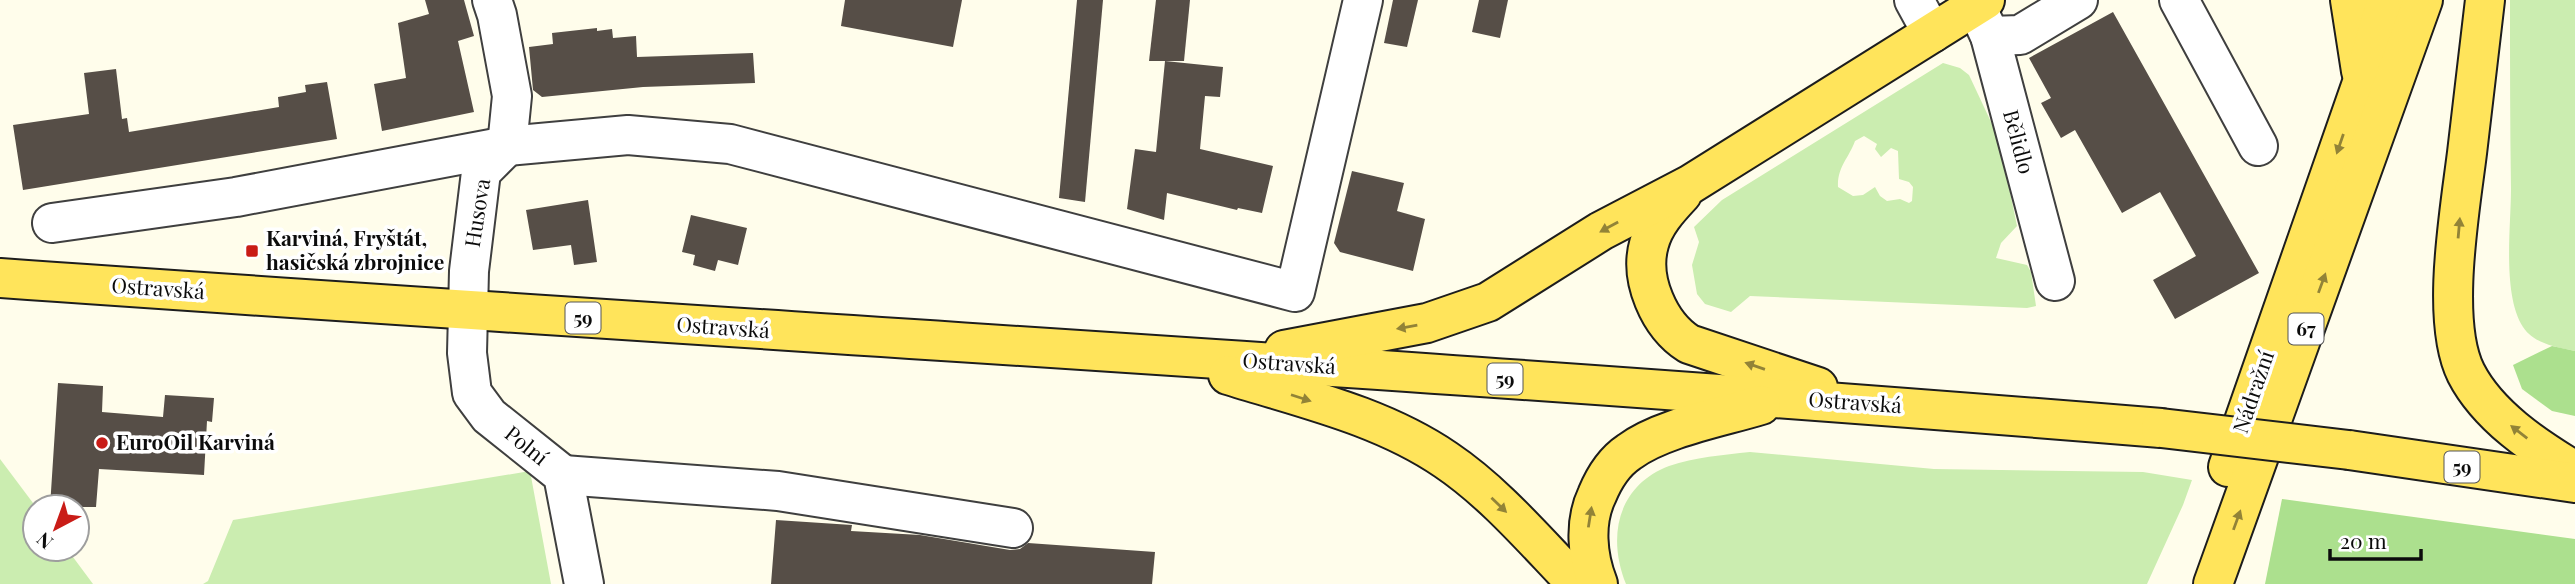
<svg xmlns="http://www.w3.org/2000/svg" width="2575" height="584" viewBox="0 0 2575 584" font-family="'Playfair Display',serif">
<rect width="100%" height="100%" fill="#fffdeb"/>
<g fill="#cbedb0" fill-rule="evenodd">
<path d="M2510 0H2575V351C2557 347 2534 344 2523 327 2502 294 2511 227 2511 189 2510 126 2510 63 2510 0Z"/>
<path d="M1943 63 1960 68 1969 75 1999 139 2017 226 2001 243 1996 258 2027 265 2031 272 2036 306 2027 308 1750 296 1731 312 1705 304 1697 294 1692 265 1699 242 1694 227 1722 200ZM1864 136 1877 144 1875 149 1881 157 1891 148 1898 151 1899 179 1909 182 1913 187 1912 201 1909 203 1900 199 1887 201 1880 196 1875 187 1863 195 1853 196 1838 187C1837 167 1849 158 1855 141Z"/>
<path d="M1750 452 1934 469 2143 472 2192 480 2183 505 2147 584H1626C1607 537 1617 486 1669 466 1695 457 1723 455 1750 452Z"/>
<path d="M0 459 36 507 35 549H67L93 584H0Z"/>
<path d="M530 471 551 584H203L208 581 233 520Z"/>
</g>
<g fill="#ace08e">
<path d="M2552 346 2575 351V416L2552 411 2522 389 2513 365Z"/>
<path d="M2282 499 2575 539V584H2265Z"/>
</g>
<g fill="#564e47">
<path d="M425 0H464L474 36 458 41 474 112 382 131 374 84 406 78 398 23 429 14Z"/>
<path d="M845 0H962L953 47 841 26Z"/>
<path d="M1077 0H1103L1085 202 1059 198Z"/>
<path d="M1156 0H1190L1184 61H1149Z"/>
<path d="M1393 0H1418L1407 47 1384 43Z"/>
<path d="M1479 0H1508L1500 38 1472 32Z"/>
<path d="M2113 12 2259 273 2175 319 2153 280 2196 256 2160 192 2122 213 2075 130 2061 138 2041 103 2051 98 2029 58Z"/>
<path d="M597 28V31L612 29 613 38 636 36 637 57 753 53 755 83 643 87 542 97 533 90 529 47 553 44 552 33Z"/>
<path d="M1165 61 1223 67 1220 97 1205 96 1200 149 1273 166 1262 213 1238 208 1237 210 1167 193 1164 220 1127 209 1135 149 1156 152Z"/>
<path d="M116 69 122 119 127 118 129 132 279 107 278 97 306 92 305 85 327 82 337 139 23 190 13 125 89 114 84 73Z"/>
<path d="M1352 171 1404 183 1397 211 1425 219 1413 271 1340 252 1334 243Z"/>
<path d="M588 200 597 262 574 265 571 245 533 250 526 210Z"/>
<path d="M691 215 747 228 738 265 718 260 715 271 693 265 695 255 682 252Z"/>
<path d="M58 383 103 386 102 412 163 417 165 395 214 398 212 422 207 421 204 475 99 469 96 507H50Z"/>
<path d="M776 520 852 525 851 531 920 535 1010 550 1020 549 1028 543 1155 552 1152 584H771Z"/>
</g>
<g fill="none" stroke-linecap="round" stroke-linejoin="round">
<defs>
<g id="minor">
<path d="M492 0 497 15 512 96 507 146 481 172 469 271 467 353 472 393 489 416 563 475 584 584"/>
<path d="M1914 0 1932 33"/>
<path d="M2179 0 2258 146"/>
<path d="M1976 6 1990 36 2055 281"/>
<path d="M1990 36 2020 35 2078 0"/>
<path d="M52 223 236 197 507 146 628 135 730 144 1295 292 1363 0"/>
<path d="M563 475 778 491 1013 528"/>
</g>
<g id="major">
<path d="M2350 0 2361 71"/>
<path d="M2485 0C2479 51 2473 102 2467 153 2460 210 2440 321 2466 373 2488 416 2535 447 2575 471"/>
<path d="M1682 194C1668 209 1654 224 1649 244 1639 279 1659 325 1689 344L1818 387"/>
<path d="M0 278C720 329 1441 369 2161 428"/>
<path d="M1284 350 1427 323 1488 302 1601 231 1691 184 1985 0"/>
<path d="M1228 375C1302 398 1382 416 1446 460 1495 493 1536 542 1577 584"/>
<path d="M2349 450 2575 483"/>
<path d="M2228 467 2363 80 2387 0"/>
<path d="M1598 584C1587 556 1584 522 1597 495 1604 478 1614 462 1629 452 1661 428 1722 417 1761 405"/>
<path d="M2213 584 2423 0"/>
</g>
</defs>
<use href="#minor" stroke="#3f3f3f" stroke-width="42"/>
<use href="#major" stroke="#1d1d1d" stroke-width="42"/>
<use href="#minor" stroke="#fff" stroke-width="38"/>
<use href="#major" stroke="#ffe45b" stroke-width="38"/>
<defs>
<path id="major-bridge" d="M2161 428 2349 450"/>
</defs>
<use href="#major-bridge" stroke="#1d1d1d" stroke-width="42" stroke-linecap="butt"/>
<use href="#major-bridge" stroke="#ffe45b" stroke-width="38"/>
</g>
<defs><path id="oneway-solid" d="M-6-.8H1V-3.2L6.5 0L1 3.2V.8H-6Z" transform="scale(1.75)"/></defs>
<g fill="#928337">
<use href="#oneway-solid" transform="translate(2340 144) rotate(109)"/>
<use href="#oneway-solid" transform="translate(1609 227) rotate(151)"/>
<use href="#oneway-solid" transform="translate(2459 228) rotate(-85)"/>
<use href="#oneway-solid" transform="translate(2322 283) rotate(-70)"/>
<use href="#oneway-solid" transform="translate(1407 327) rotate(170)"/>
<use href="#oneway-solid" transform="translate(1755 366) rotate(-161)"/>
<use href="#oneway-solid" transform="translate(1301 398) rotate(18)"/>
<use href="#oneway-solid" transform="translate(2519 432) rotate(-142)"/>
<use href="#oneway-solid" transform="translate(1499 505) rotate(44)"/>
<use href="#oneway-solid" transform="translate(1590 517) rotate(-81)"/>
<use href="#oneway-solid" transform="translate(2237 520) rotate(-70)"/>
</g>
<g fill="#c91c17" stroke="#fff" stroke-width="2.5">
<rect x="245" y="244" width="14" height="14" rx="3.5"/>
<circle cx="102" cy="443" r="7"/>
</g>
<g text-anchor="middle" stroke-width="7" stroke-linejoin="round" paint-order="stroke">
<g fill="#fff" stroke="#555" stroke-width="2">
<rect x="565.5" y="302.5" width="35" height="31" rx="5"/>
<rect x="2288.5" y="313.5" width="35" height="31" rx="5"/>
<rect x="1487.5" y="363.5" width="35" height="31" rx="5"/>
<rect x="2444.5" y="451.5" width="35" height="31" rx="5"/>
</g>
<g font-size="19" font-weight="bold" fill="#0c0c0c">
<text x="583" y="325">59</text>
<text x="2306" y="336">67</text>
<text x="1505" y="386">59</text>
<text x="2462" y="474">59</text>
</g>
<g font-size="21" fill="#0c0c0c" stroke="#fff">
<text transform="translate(2018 142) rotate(75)" y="7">Bělidlo</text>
<text transform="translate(478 213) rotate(-81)" y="7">Husova</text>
<text transform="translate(158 289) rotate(4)" y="7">Ostravská</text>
<text transform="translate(723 328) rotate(4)" y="7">Ostravská</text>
<text transform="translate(1289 364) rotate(4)" y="7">Ostravská</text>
<text transform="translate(2254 392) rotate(-71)" y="7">Nádražní</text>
<text transform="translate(1855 403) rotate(4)" y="7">Ostravská</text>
<text transform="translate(526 446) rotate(39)" y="7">Polní</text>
</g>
<g font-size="21" font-weight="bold" fill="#0c0c0c" stroke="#fff" text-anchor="start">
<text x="266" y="246">Karviná, Fryštát,<tspan x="266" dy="24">hasičská zbrojnice</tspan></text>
<text x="116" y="450">EuroOil Karviná</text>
</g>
</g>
<g transform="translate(56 528) rotate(221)"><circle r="33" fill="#ffffff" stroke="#9e9e9e" stroke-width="2"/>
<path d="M0-5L12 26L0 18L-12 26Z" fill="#c91c17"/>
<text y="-10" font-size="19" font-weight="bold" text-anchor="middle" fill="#0c0c0c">N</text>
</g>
<path d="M2330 549v10h91v-10" fill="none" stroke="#0c0c0c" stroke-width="3.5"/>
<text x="2340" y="549" font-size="21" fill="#0c0c0c" stroke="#ffffff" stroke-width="5" paint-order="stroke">20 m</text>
</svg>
